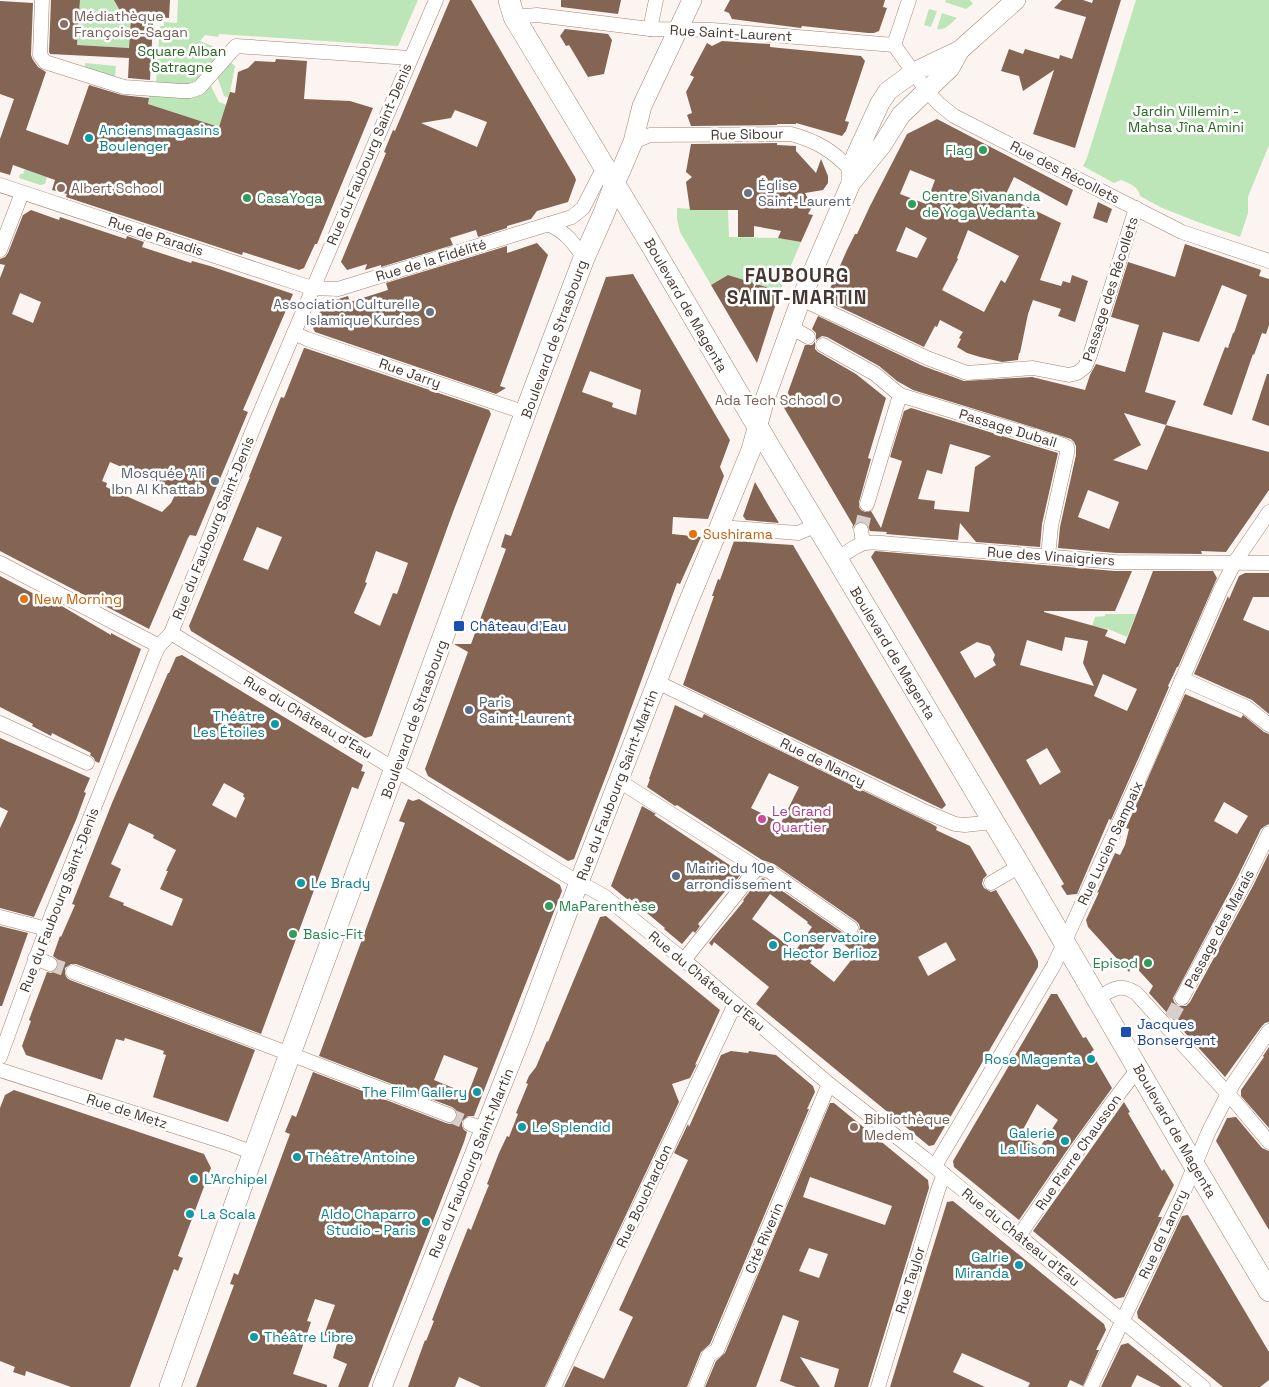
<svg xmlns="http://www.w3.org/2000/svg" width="1269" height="1387" viewBox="0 0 1269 1387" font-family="'Space Grotesk',sans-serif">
<rect width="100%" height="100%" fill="#fcf4f0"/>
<g fill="#bde6b8">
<path d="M80 0H117C116 9 121 13 129 16V20H133L129 48 77 45Z"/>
<path d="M178 0H418L398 46 219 34 218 37 205 35 200 41 215 47 222 53C215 61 203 79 193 82 183 87 167 83 156 83L160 26H164V22L177 23Z"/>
<path d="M946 0H970L973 4 966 9 945 2Z"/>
<path d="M1136 0H1269V145L1248 197V213L1240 237 1195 221 1160 207 1140 196C1139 187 1129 183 1121 180L1114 183 1083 166 1087 158Z"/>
<path d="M929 9 937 11 931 27 924 25Z"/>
<path d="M942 13 957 18C951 23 945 31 937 29Z"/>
<path d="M230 62 235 66 229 98 224 96 217 76Z"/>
<path d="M85 63 116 66 115 77 85 68Z"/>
<path d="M210 84 219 102 227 105 219 127 148 104 149 94C161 95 188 101 198 96 203 93 207 89 210 84Z"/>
<path d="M25 169 47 177 45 184 40 185 19 178 20 174H23Z"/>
<path d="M677 208 705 210H728L729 237 779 238 801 242 780 291 728 275 711 285 680 232 677 219Z"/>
<path d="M1105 614H1136L1127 637 1108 629 1092 626 1095 617 1105 616Z"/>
</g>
<g fill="#846554" fill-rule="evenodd">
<path d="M51 0H80L77 45 129 48 131 20H129V16L119 9 114 0H170L169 18 156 17V21H153L150 80 128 78 129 58 50 54 49 52Z"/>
<path d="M450 0H471L575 177 576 180 568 202 537 211 531 219 507 226V228L478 237 476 230 450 238 453 245 381 267V265L365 270 367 264 347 270 341 262 386 153 384 152 393 130 395 131ZM455 110 487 122 477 147 421 123 451 118Z"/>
<path d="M561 0H621L618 14 561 7Z"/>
<path d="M730 0H885L883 7 887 8 879 31 874 33H868L802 26 801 28 732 19 729 13 724 11Z"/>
<path d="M1062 0H1083L1092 3 1093 0H1121L1075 148 1033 134 1054 70 1023 91 1019 76 1001 71 1009 49 1023 54 1025 49 1059 59 1060 55 1072 59 1086 17 1054 8Z"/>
<path d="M0 1 33 3 31 55 33 60 38 67 46 72 26 130 68 145 89 85 122 95 149 98 148 104 219 127 230 92 235 93 238 72 248 68 255 61 275 62 276 59 307 61 304 99 350 101 373 108 317 244H315L304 268 299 270 243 252 242 255 66 197 67 194 52 190 55 180 13 165 10 175 0 172V139L14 99 0 94Z"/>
<path d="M565 29 608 34 612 40 604 74 588 77 569 45 566 46 560 36Z"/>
<path d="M722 41 770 44V47L861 56 865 61 845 121 849 122 846 131 842 136 796 123V124H777V125L691 126 687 115 692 113 686 92 694 77 690 75 707 43 712 46Z"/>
<path d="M937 119 1073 190 1067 206 1014 177 1005 196 1061 223 1040 280 1061 286 1063 281 1070 283 1072 275 1088 281 1075 322 1058 316 1061 309 1033 300 1028 314 1020 353H1019L1018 360 1002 362 980 357 967 353 957 347 961 339 959 338 963 332 940 320 937 327 935 326 924 347 825 300 847 250 855 234H857L870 206 907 134ZM910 170 935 180 926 204 900 194ZM906 227 927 238 917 258 896 251ZM968 230 1019 256 1005 283 1001 280 984 312 942 290 958 259 957 258Z"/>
<path d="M777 143V145L796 146V151L816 173 821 159 828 176V183L823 190 805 193 812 207 808 214 813 215 801 242 778 238 781 231 754 226V237H738V210H690L686 182 692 177 686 172 691 144Z"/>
<path d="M1098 202 1112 209 1107 223 1093 218Z"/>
<path d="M31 210 59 220 60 217 126 239 127 236 144 242 142 247 191 263 192 261 210 266 293 294 243 410 248 412 196 536 190 535 188 538 149 629 0 551V278L5 265 0 264V259L5 257 8 253 23 215ZM20 293 41 302 33 323 12 314ZM110 462 177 491 171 503 162 512 106 487 107 483 102 481Z"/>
<path d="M537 243 548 255 500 386 506 388 496 394 315 332 313 328 323 304 348 296 350 302 388 290 386 283 507 246V253Z"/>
<path d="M1185 244 1261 270 1259 276 1269 279V325L1266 334 1262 333 1254 355 1253 354 1232 415 1203 405 1225 347 1228 348 1233 333H1234L1247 295 1222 285 1199 342 1163 332 1145 392 1176 401 1166 425 1269 452V490L1226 552 1201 551 1202 554 1116 553 1058 548 1060 527 1076 455V446L1074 442 1071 439 913 390 897 381 879 366 827 337 822 336 816 340V333L812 329 818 316 923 366 964 381 1032 377 1085 390 1090 375 1096 364 1125 372 1139 325 1111 317 1128 262 1175 277ZM1124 413 1166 425 1147 470 1113 460 1141 445ZM1088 490 1119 502 1109 529 1078 517Z"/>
<path d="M633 274 730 440 720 467 724 476 708 519 673 517 672 534 701 537 680 584 677 583 614 755 574 859 568 861 428 776 425 769 468 652 454 644H471L506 549 501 547 505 534 511 536 606 277ZM590 371 641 390 636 415 612 407 613 403 582 392Z"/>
<path d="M728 275 754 283 753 291 756 284 780 291 757 363 711 285Z"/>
<path d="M815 342V349L818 352 856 374 886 398 868 458 871 459 859 502V506L861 510 865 512 871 511 881 528 902 461 890 457 904 411 911 408 1058 453 1042 524 1040 547 976 542 960 523 958 540 886 534 887 532 870 531 867 524 860 521 855 524 852 529 853 525 783 406 805 345H812ZM950 444 991 456 975 467 969 512 934 509 935 501 918 499 927 470 942 474Z"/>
<path d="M304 348H305L489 410 491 414 453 512 372 736 365 738 191 631 189 626 250 477H249L281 397 284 398ZM257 527 282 537 268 570 243 560ZM376 551 408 563 397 594 393 593 380 626 354 613 367 583 365 582Z"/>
<path d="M1267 374H1269V426L1252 420Z"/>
<path d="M755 482 770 508 779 523 746 520 743 516Z"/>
<path d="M734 541 793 545 946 805 942 809 683 685 714 596H712L718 579 720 580Z"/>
<path d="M875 551 1115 571H1132L1115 611H1044V612L1108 630 1105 636 1125 644 1153 571H1213L1217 578 1178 667H1177L1168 686 1169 687 1139 757 1111 820 1109 819 1077 894 1067 895 1061 886 1064 884 871 557ZM1065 637 1088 641 1083 663 1094 686 1020 665 1027 640 1062 651ZM977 642 990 646 995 655 993 660 996 665 975 678 960 652ZM1103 674 1137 689 1127 711 1094 696ZM1047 748 1061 772 1040 785 1026 760Z"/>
<path d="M1245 573H1269V597H1253L1243 620 1269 631V714L1252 700 1194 674 1228 596 1229 599 1239 576Z"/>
<path d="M0 576 59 607 60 605 111 635V633L141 649 99 763 95 761 94 758 90 755 91 753 52 733 51 736 32 726 33 724 0 707Z"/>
<path d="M182 655 363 765 361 771 365 772 358 789 352 787 261 1034 76 964H71L65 968V974L67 978 70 980 255 1050 228 1122 153 1097 166 1055 163 1054 164 1051 125 1038 124 1041 116 1039 102 1080 26 1055 22 1046 31 1021 29 1020 47 972 51 973 55 971 58 967 57 959 53 956 60 936 61 937 75 905 72 904 112 803 168 673H169L176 657ZM224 783 244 794 243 796 245 798 236 818 212 805ZM129 823 154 835 153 838 176 850 166 871H168L160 889 183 899 172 926 123 905 124 903 109 897 121 869 111 864Z"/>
<path d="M1185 694 1241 718 1243 715 1264 732 1269 734V824L1265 826 1261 829 1237 878 1173 998 1174 1002 1178 1006H1186L1190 1002 1253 886 1269 853V1022L1265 1023 1262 1026 1225 1077 1149 993 1153 986 1133 964 1129 972 1088 927 1086 920 1099 892 1097 893 1115 853 1120 855 1125 845 1129 829 1126 828ZM1224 802 1248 816 1237 834 1214 821Z"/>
<path d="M675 705 702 718 704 714 930 823 937 827 936 830 970 846 987 875 983 879 982 884 984 888 991 892 996 890 1031 948 1038 961V967L934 1145 929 1146 756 1004 769 987 714 942 712 946 709 943 744 901 743 900 757 882 759 883 762 878 765 879 846 935 851 937 855 936 858 933 860 928 859 924 856 921 774 864 762 860 677 805 675 806 647 787 650 779H649ZM769 773 799 787 781 823 751 808ZM770 894 808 922 807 923 812 927 796 950 791 946 790 947 752 919ZM832 935 856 954 834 982 810 963ZM946 942 956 960 928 976 918 957Z"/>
<path d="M0 738 90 778 84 792 86 793 76 820 34 917 0 908V828L8 811 0 807Z"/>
<path d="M408 799 413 801 419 799 560 885 562 891 474 1116H468L462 1121V1126L464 1130 467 1132 464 1142 368 1387H338L347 1364 333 1358 338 1340 324 1335 335 1305 315 1299 307 1321 311 1322 293 1374 327 1385V1387H196L234 1285 230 1284 234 1273 238 1275 290 1134 285 1132 292 1115 296 1117 313 1072 446 1123 450 1124 454 1122 457 1118 456 1110 452 1107 319 1056 405 823 399 821ZM444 1055 478 1068 468 1094 434 1080Z"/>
<path d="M642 806 656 814 654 815 740 872 739 873 741 874 728 891 726 890 698 924 700 926 695 933 693 931 682 944 664 929 665 928 629 898 628 900 611 886Z"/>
<path d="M606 916 720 1010 695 1065 697 1064 690 1078 672 1084 679 1102 545 1387H481L459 1377 455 1387H408L425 1340 426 1341 434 1321 432 1320 449 1276 468 1228 471 1230 484 1197 489 1185 487 1184 499 1153 507 1136 509 1137 518 1114 516 1113 528 1084 526 1083 529 1076 536 1067 547 1041 548 1042 600 917Z"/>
<path d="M0 926 28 933 2 1006H0Z"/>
<path d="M1051 994H1057L1083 1038 1086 1037 1094 1050 1091 1052 1112 1088 1070 1146 1019 1220 954 1167 953 1161ZM1037 1104 1058 1120 1040 1147 1020 1135Z"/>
<path d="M1269 1047V1128L1241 1096V1090L1264 1057 1263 1056Z"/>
<path d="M731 1051 748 1053 749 1051 776 1055 813 1086 815 1092 807 1109H809L710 1344 701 1352 687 1387H564L574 1366 604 1379 633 1317 619 1310 688 1160 674 1153 688 1124 689 1127 721 1055Z"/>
<path d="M14 1090 204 1154 211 1168 178 1256 183 1258 178 1271 174 1269 130 1387H71L26 1371 25 1376 13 1372 15 1367 0 1361V1108L5 1095Z"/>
<path d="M1124 1102 1130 1112 1128 1113 1162 1171 1164 1169 1174 1185 1158 1217H1162L1124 1297 1115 1299 1033 1231Z"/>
<path d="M830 1103H834L928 1180 929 1188 868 1387H834L839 1369 800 1357 820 1387H796L780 1381 799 1321 783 1315 756 1387H705L716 1361 725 1353ZM810 1177 892 1206 885 1225 803 1197ZM809 1248 828 1254 819 1278 799 1271Z"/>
<path d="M1236 1117 1262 1148 1269 1151V1230L1216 1141 1227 1118Z"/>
<path d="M953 1201 1104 1324 1106 1330 1096 1350H1099L1083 1386 1070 1380 1067 1387H1028L1030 1383 962 1353 953 1372 985 1387H890L947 1202Z"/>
<path d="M1188 1215 1269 1352V1380L1260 1387H1223L1138 1318 1137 1312 1182 1216Z"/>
<path d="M1128 1343 1168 1375 1182 1387H1161L1137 1375 1131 1387H1101L1121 1345Z"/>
</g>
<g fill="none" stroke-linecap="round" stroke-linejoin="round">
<g stroke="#d8ceca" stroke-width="14" stroke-dasharray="14 7" stroke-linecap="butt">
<path d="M861 530 867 504"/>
<path d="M50 964 73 972"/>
<path d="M1171 1018 1182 998"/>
<path d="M449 1115 470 1124"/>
</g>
<defs>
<g id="street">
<path d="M42 0 40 55 45 62 124 87 181 91H190L199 88 236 46 410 58"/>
<path d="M514 17 537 15 650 29 712 30 894 45 926 90 939 104 954 116 1182 232 1269 261"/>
<path d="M650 29 656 0"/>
<path d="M894 45 909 0"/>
<path d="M633 142 650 135 791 134C817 141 833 151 851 170"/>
<path d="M0 185 312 288 338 289 572 217 583 208 605 165"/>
<path d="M548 224C567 233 572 241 584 258"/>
<path d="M0 250 22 193"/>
<path d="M801 299 927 358 967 373 1033 368 1069 375 1077 373 1085 367 1090 355 1136 208"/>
<path d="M791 327 808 337"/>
<path d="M294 333 307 339 526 413"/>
<path d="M823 345 875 374 900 395"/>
<path d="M867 504 900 395 1063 445 1067 447V453L1051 526 1048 556"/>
<path d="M720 527 798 533 817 525"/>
<path d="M861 530 863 543"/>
<path d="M837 559C862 542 862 540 893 544L1116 562 1269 563"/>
<path d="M0 563 159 646"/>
<path d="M171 633 414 781 564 874 604 896 684 960 829 1084 924 1158 1203 1387"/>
<path d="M1182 679 1246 707 1269 725"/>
<path d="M657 682 926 812 955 824 965 825 993 822"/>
<path d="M0 723 87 763"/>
<path d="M619 781 757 868 769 871 851 928"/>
<path d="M991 883 1020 866"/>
<path d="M0 917 47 929"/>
<path d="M35 958 50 964"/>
<path d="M684 960 757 868"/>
<path d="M73 972 290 1054 449 1115"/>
<path d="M1097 998C1113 990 1119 982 1136 993L1237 1104 1269 1142"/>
<path d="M1182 998 1245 882 1269 833"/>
<path d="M0 1057 52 914 155 654 159 646 171 633 256 422 436 0"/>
<path d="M0 1070 227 1143 254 1153"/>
<path d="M470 1124 484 1129"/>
<path d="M935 1166 1054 965 1147 761 1221 589 1235 562 1269 512"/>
<path d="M1019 1236C1058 1179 1096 1122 1138 1069"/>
<path d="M554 1387 735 1004"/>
<path d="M696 1387 709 1355 717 1350 829 1084"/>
<path d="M878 1387 938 1190 944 1174"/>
<path d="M1091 1387 1182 1196 1208 1133 1233 1084 1269 1031"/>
</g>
<g id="secondary">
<path d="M851 183V170L856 155 880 103 888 91 914 72 960 50 1016 0"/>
<path d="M615 184 633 142 642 106 692 0"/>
<path d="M382 1387 521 1037 579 882 685 610 751 450 765 399 801 299 851 183 882 145 901 115 950 68 960 50"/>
</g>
<g id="primary">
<path d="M509 0 514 17 646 236 772 451 837 559 1020 866 1181 1143 1269 1291"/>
<path d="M170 1387 243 1182 533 392 584 258 604 213 615 184"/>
</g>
</defs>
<use href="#street" stroke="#a38372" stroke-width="15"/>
<use href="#secondary" stroke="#a38372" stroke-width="20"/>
<use href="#primary" stroke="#a38372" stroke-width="22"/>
<use href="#street" stroke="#fff" stroke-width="14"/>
<use href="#secondary" stroke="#fff" stroke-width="19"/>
<use href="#primary" stroke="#fff" stroke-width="21"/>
</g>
<g fill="#8d6e63" stroke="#fff" stroke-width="2">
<circle cx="64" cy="24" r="5"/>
<circle cx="61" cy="188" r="5"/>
<circle cx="836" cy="400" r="5"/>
<circle cx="854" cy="1127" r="5"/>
</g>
<g fill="#0f9aa8" stroke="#fff" stroke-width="2">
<circle cx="89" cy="138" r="5"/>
<circle cx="275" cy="724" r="5"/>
<circle cx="301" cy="883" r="5"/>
<circle cx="773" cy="945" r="5"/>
<circle cx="1091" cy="1059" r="5"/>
<circle cx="477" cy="1092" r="5"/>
<circle cx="522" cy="1127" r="5"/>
<circle cx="1065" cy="1141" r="5"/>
<circle cx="297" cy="1157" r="5"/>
<circle cx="194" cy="1179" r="5"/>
<circle cx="190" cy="1214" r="5"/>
<circle cx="426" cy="1222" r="5"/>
<circle cx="1019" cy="1265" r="5"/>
<circle cx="254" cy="1337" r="5"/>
</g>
<g fill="#2e9e5b" stroke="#fff" stroke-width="2">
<circle cx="983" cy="150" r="5"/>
<circle cx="247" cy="198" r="5"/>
<circle cx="912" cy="204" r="5"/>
<circle cx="549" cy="906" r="5"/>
<circle cx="293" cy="934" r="5"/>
<circle cx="1148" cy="963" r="5"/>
</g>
<g fill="#6b7280" stroke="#fff" stroke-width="2">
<circle cx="748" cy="193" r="5"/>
<circle cx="430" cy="312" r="5"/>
<circle cx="215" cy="481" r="5"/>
</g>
<g fill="#e8710a" stroke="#fff" stroke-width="2">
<circle cx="693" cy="534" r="5"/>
<circle cx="24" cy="599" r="5"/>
</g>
<g fill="#1a4fb4" stroke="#fff" stroke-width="2">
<rect x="453" y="620" width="12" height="12" rx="2.5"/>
<rect x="1120" y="1026" width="12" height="12" rx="2.5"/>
</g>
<g fill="#5c6f8a" stroke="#fff" stroke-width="2">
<circle cx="469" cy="710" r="5"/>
<circle cx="676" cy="876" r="5"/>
</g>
<circle fill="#d1479c" stroke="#fff" stroke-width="2" cx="762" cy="819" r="5"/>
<g text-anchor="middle" stroke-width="5" stroke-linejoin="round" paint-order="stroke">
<g font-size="14" fill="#785e54" stroke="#fff" text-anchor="start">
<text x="74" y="21">Médiathèque<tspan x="74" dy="16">Françoise-Sagan</tspan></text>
<text x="71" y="193">Albert School</text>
<text x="826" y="405" text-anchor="end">Ada Tech School</text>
<text x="864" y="1124">Bibliothèque<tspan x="864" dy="16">Medem</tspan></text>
</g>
<g font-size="14" fill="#463831" stroke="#fff">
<text transform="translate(731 33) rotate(3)" y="5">Rue Saint-Laurent</text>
<text transform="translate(747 134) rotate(-1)" y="5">Rue Sibour</text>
<text transform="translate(369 154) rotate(-67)" y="5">Rue du Faubourg Saint-Denis</text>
<text transform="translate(1065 172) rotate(27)" y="5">Rue des Récollets</text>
<text transform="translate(156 236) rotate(18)" y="5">Rue de Paradis</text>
<text transform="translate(431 260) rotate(-17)" y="5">Rue de la Fidélité</text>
<text transform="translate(1110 289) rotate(-72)" y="5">Passage des Récollets</text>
<text transform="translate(686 305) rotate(60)" y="5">Boulevard de Magenta</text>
<text transform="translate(554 339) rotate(-70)" y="5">Boulevard de Strasbourg</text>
<text transform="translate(410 373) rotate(19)" y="5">Rue Jarry</text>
<text transform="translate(1008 428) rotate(17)" y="5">Passage Dubail</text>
<text transform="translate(213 528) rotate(-68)" y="5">Rue du Faubourg Saint-Denis</text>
<text transform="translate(1051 556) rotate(4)" y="5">Rue des Vinaigriers</text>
<text transform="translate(893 653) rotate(59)" y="5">Boulevard de Magenta</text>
<text transform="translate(308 717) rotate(31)" y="5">Rue du Château d'Eau</text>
<text transform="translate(414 719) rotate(-70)" y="5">Boulevard de Strasbourg</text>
<text transform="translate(823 762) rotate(26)" y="5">Rue de Nancy</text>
<text transform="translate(617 785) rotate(-69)" y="5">Rue du Faubourg Saint-Martin</text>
<text transform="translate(1110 843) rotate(-65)" y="5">Rue Lucien Sampaix</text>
<text transform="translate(59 900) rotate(-69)" y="5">Rue du Faubourg Saint-Denis</text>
<text transform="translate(1219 929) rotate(-62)" y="5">Passage des Marais</text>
<text transform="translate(707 981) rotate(40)" y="5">Rue du Château d'Eau</text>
<text transform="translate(127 1111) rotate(18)" y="5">Rue de Metz</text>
<text transform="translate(1175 1131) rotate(60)" y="5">Boulevard de Magenta</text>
<text transform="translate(1078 1152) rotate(-55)" y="5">Rue Pierre Chausson</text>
<text transform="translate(471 1163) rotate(-68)" y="5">Rue du Faubourg Saint-Martin</text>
<text transform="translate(644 1196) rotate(-65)" y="5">Rue Bouchardon</text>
<text transform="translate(1163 1234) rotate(-65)" y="5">Rue de Lancry</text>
<text transform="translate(1021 1237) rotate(39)" y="5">Rue du Château d'Eau</text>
<text transform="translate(764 1238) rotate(-67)" y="5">Cité Riverin</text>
<text transform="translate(910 1280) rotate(-73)" y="5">Rue Taylor</text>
</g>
<g font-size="14" fill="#296522" stroke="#fff">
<text x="182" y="56">Square Alban<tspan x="182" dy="16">Satragne</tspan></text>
<text x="1186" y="116">Jardin Villemin -<tspan x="1186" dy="16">Mahsa Jîna Amini</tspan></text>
</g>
<g font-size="14" fill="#0d838f" stroke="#fff" text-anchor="start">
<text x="99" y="135">Anciens magasins<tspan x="99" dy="16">Boulenger</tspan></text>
<text x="265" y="721" text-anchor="end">Théâtre<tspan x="265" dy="16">Les Étoiles</tspan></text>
<text x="311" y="888">Le Brady</text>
<text x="783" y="942">Conservatoire<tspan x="783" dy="16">Hector Berlioz</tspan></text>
<text x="1081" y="1064" text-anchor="end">Rose Magenta</text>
<text x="467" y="1097" text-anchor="end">The Film Gallery</text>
<text x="532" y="1132">Le Splendid</text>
<text x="1055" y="1138" text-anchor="end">Galerie<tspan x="1055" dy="16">La Lison</tspan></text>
<text x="307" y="1162">Théâtre Antoine</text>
<text x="204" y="1184">L'Archipel</text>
<text x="200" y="1219">La Scala</text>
<text x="416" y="1219" text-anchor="end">Aldo Chaparro<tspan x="416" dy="16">Studio - Paris</tspan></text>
<text x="1009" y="1262" text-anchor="end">Galrie<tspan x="1009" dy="16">Miranda</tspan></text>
<text x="264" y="1342">Théâtre Libre</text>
</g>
<g font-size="14" fill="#27864d" stroke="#fff" text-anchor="start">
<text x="973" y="155" text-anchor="end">Flag</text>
<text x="922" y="201">Centre Sivananda<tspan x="922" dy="16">de Yoga Vedanta</tspan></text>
<text x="257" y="203">CasaYoga</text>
<text x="559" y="911">MaParenthèse</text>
<text x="303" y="939">Basic-Fit</text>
<text x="1138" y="968" text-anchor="end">Episod</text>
</g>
<g font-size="14" fill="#5b616d" stroke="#fff" text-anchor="end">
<text x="758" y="190" text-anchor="start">Église<tspan x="758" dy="16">Saint-Laurent</tspan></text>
<text x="420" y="309">Association Culturelle<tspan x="420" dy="16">Islamique Kurdes</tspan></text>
<text x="205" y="478">Mosquée 'Ali<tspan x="205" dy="16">Ibn Al Khattab</tspan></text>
</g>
<g font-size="14" fill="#c56008" stroke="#fff" text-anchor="start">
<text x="703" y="539">Sushirama</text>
<text x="34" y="604">New Morning</text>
</g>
<g font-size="14" fill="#164399" stroke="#fff" text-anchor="start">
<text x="470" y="631">Château d'Eau</text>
<text x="1137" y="1029">Jacques<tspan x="1137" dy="16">Bonsergent</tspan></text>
</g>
<g font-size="14" fill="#4e5e75" stroke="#fff" text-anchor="start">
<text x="479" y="707">Paris<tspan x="479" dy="16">Saint-Laurent</tspan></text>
<text x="686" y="873">Mairie du 10e<tspan x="686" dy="16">arrondissement</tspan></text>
</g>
<g font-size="14" fill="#b23c85" stroke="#fff" text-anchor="start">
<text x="772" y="816">Le Grand<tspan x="772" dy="16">Quartier</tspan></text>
</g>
<g font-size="19" font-weight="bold" letter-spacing="1" fill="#463831" stroke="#fff">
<text x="797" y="282">FAUBOURG<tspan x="797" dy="22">SAINT-MARTIN</tspan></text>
</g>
</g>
</svg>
